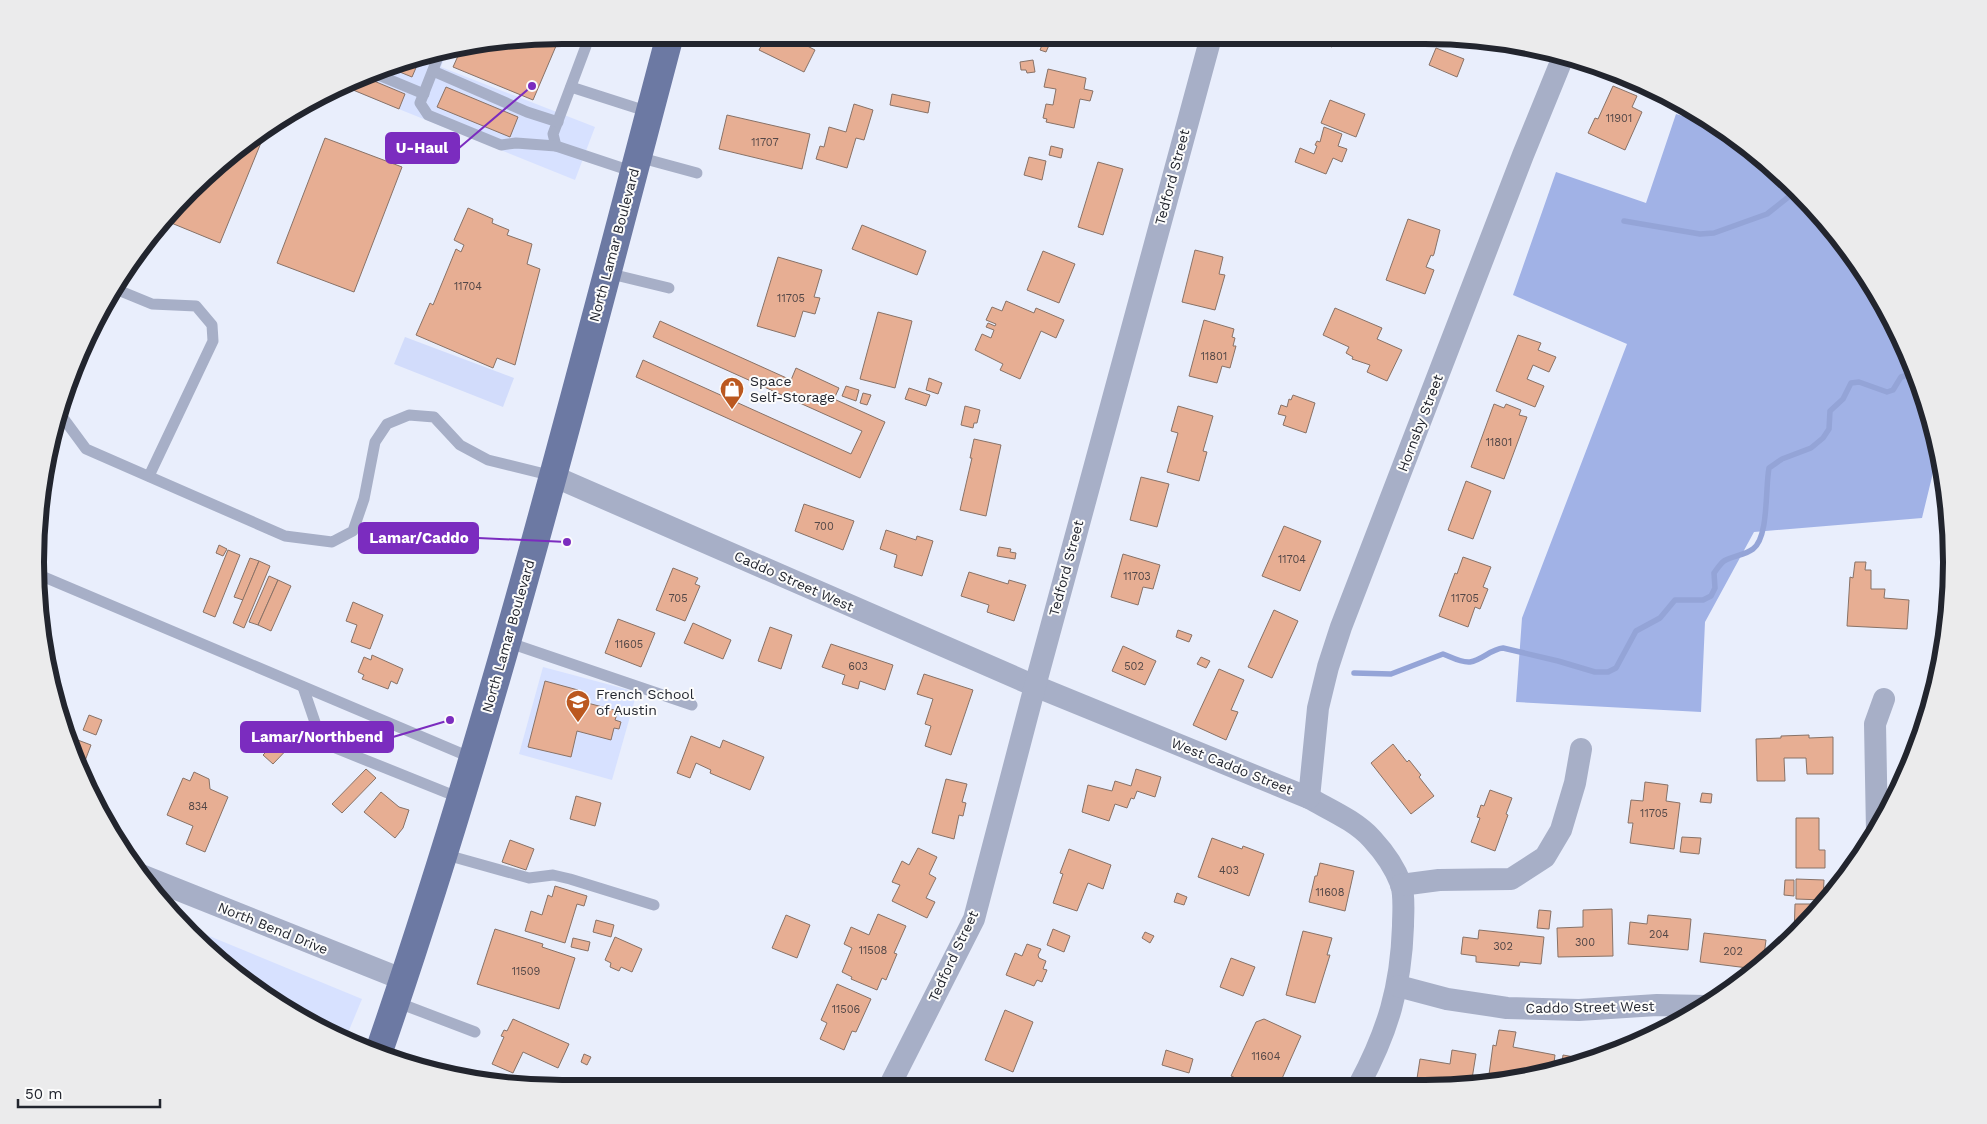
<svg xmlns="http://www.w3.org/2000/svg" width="1987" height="1124" viewBox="0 0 1987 1124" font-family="'Work Sans',sans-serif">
<rect width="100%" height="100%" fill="#e9eefc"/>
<g fill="#d7e1ff">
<path d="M447 50 441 67 595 127 575 180 339 85 393 63Z"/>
<path d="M543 667 637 692 612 780 519 754Z"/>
<path d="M180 924 362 999 345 1040 298 1018 215 958Z"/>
</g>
<path fill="#d2dcfb" d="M405 337 514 378 503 407 394 364Z"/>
<path fill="#a1b2e6" d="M1676 114 1717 126 1773 166 1843 241 1898 329 1934 426 1938 452 1922 518 1754 532 1705 622 1701 712 1516 702 1522 618 1627 344 1513 295 1556 172 1646 203Z"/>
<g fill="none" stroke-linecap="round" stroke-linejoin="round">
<g stroke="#94a4d7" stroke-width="5.5">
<path d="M1624 221 1700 234 1714 233 1767 214 1796 191"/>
<path d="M1354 673 1391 674 1443 654C1451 657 1461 663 1470 662 1482 660 1491 649 1503 648L1558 661 1595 672H1608L1616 668 1636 631 1660 618 1675 600H1703L1711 596 1715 588 1714 573C1717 569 1720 564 1724 561 1733 556 1745 555 1753 549 1769 537 1765 489 1769 468L1782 459 1811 448 1823 438 1829 429 1830 411 1843 399 1851 383 1859 382 1887 392 1893 390 1901 377 1914 373"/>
</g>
</g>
<g fill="#e7ae93" stroke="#887267">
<path d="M1310 37H1337L1332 47Z"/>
<path d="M792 38 815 50 804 72 759 50 765 39Z"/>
<path d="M559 39 533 100 453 67 462 47 493 40Z"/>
<path d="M1044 40 1050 43 1046 52 1040 50Z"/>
<path d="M1436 48 1464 59 1457 77 1429 65Z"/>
<path d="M421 56 412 77 385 66 393 63Z"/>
<path d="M1033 60 1035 72 1027 73 1026 70H1021L1020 62Z"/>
<path d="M1048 69 1086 78 1084 89 1093 91 1090 101 1080 99 1074 128 1046 122 1047 119 1043 118 1046 104 1053 105 1056 89 1044 87Z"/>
<path d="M362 76 405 94 399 109 341 85Z"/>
<path d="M1613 86 1637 96 1632 107 1642 112 1625 150 1588 133 1595 118 1598 119Z"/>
<path d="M446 87 518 117 510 137 437 107Z"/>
<path d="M892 94 930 102 928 113 890 105Z"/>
<path d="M1330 100 1365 114 1356 137 1321 123Z"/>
<path d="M854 104 873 110 864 140 856 138 847 168 816 159 820 146 824 147 829 127 846 132Z"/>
<path d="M727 115 810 134 802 169 719 149Z"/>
<path d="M1324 127 1342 134 1338 146 1347 149 1342 162 1333 158 1326 174 1295 162 1300 148 1314 154 1317 146 1315 145 1317 141 1320 142Z"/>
<path d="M267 128 220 243 164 220 189 190 241 144Z"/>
<path d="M325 138 402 167 354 292 277 263Z"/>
<path d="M1051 146 1063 149 1061 158 1049 155Z"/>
<path d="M1029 157 1046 161 1042 180 1024 175Z"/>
<path d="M1098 162 1123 169 1103 235 1078 227Z"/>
<path d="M468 208 493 219 492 223 509 230 507 235 532 244 527 264 540 269 515 365 497 358 493 368 416 335 430 303 433 305 456 249 461 252 464 245 454 240Z"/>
<path d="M1408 219 1440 230 1434 254 1433 256 1431 255 1426 267 1434 270 1425 294 1386 280Z"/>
<path d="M862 225 926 251 917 275 852 249Z"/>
<path d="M1195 250 1223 257 1219 274 1225 275 1215 310 1182 302Z"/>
<path d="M1043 251 1075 264 1059 303 1027 290Z"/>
<path d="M778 257 822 270 814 297 820 298 815 314 803 311 795 337 757 326Z"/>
<path d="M1006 301 1034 313 1036 308 1064 320 1056 338 1041 331 1020 379 1000 370 1003 364 975 350 982 334 991 338 994 330 986 327 988 323 995 326 996 324 986 320 992 307 1002 311Z"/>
<path d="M1335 308 1382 328 1377 339 1402 350 1387 381 1367 372 1370 365 1352 359 1353 357 1346 353 1349 347 1323 335Z"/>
<path d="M878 312 912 321 895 388 860 379Z"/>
<path d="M1204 320 1234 329 1232 337 1235 338 1233 346H1236L1230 368 1222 366 1217 383 1189 376Z"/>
<path d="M660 321 791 380 796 368 839 388 834 399 885 422 860 478 636 377 643 360 851 454 862 431 653 337Z"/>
<path d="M1518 335 1541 343 1538 350 1556 357 1549 372 1533 365 1527 379 1544 386 1535 407 1496 391Z"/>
<path d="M929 378 942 383 938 394 926 390Z"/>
<path d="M846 386 859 390 856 401 842 396Z"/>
<path d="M909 388 930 395 926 406 905 399Z"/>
<path d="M863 393 871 395 867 405 860 403Z"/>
<path d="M1293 395 1315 403 1306 433 1283 425 1286 416 1278 414 1281 405 1287 407 1289 399 1291 400Z"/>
<path d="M1494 404 1504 408 1506 404 1521 410 1519 415 1527 417 1504 479 1471 467Z"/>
<path d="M965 406 980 410 977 423H974L973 428 961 425Z"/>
<path d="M1178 406 1213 416 1203 451 1207 452 1199 481 1167 472 1178 433 1171 431Z"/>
<path d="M974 439 1001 445 986 516 960 510 972 458H970Z"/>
<path d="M1141 477 1169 484 1157 527 1130 520Z"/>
<path d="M1466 481 1491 491 1473 539 1448 530Z"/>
<path d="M804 504 854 521 843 550 795 531Z"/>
<path d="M1284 526 1321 541 1300 591 1262 576Z"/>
<path d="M886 530 916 540 917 536 933 541 922 576 894 567 897 555 880 549Z"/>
<path d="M219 545 227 549 223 556 216 553Z"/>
<path d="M999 547 1011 549 1010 552 1016 553 1015 559 997 556Z"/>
<path d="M228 550 240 555 215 617 203 612Z"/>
<path d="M1123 554 1160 565 1153 589 1143 587 1138 605 1111 597Z"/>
<path d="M1463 557 1491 567 1483 587 1488 589 1480 609 1475 607 1468 627 1439 616 1455 573 1457 574Z"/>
<path d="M250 558 259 561 243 600 234 597Z"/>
<path d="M259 561 270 566 244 628 233 623Z"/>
<path d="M1855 562H1866L1865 570H1871V589H1885L1884 598 1909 600 1907 629 1847 626 1850 577 1853 578Z"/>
<path d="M673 568 698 578 695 584 700 586 685 621 656 610Z"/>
<path d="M969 572 1008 584 1009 580 1026 585 1014 621 987 612 989 605 961 596Z"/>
<path d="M269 576 278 580 258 625 249 622Z"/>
<path d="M278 580 291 586 271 631 258 625Z"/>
<path d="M353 602 383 615 370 649 351 642 357 625 346 621Z"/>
<path d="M1274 610 1298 621 1272 678 1248 667Z"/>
<path d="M618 619 655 633 641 667 605 653Z"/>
<path d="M693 623 731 640 723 659 684 643Z"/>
<path d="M770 627 792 635 781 669 758 661Z"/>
<path d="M1178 630 1192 635 1189 642 1176 637Z"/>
<path d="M831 644 893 665 885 690 860 681 858 689 842 684 845 675 822 667Z"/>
<path d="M1123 646 1156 661 1145 685 1112 671Z"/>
<path d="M372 655 403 669 397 684 391 681 388 689 362 679 364 675 358 672 364 657 371 660Z"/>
<path d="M1201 657 1210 661 1206 668 1197 664Z"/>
<path d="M1219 669 1244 680 1231 710 1238 712 1226 740 1193 725Z"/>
<path d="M924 674 973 690 951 755 925 746 931 726 925 724 933 699 917 694Z"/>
<path d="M545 681 578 690 576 700 618 711 615 720 621 722 619 729 614 728 611 740 577 731 571 757 528 747Z"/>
<path d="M89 715 102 720 96 735 83 730Z"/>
<path d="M287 731 296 740 273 764 263 755Z"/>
<path d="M1809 735V738L1833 737V774H1807L1806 758H1784L1785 781H1757L1756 739 1781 738V736Z"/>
<path d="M67 736 91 745 80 774 75 763Z"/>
<path d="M691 736 720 748 723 740 764 757 750 790 710 773 711 770 696 763 690 778 677 773Z"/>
<path d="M1393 744 1407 762 1409 760 1421 775 1419 777 1434 796 1411 814 1371 763Z"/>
<path d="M366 769 376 778 342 813 332 804Z"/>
<path d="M1136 769 1161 777 1155 797 1137 791 1134 799 1131 798 1127 808 1115 804 1109 821 1082 812 1088 785 1112 791 1115 781 1131 786Z"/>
<path d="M194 772 209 779 210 789 228 797 205 852 186 844 193 826 167 815 183 778 190 781Z"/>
<path d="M946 779 967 784 962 802 966 803 963 816 959 815 954 839 932 833Z"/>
<path d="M1645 782 1668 785 1666 801 1680 803 1674 849 1630 843 1633 823H1628L1631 800 1643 801Z"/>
<path d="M1490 790 1512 798 1506 814 1508 815 1495 851 1471 842 1480 818 1477 817 1481 805 1484 806Z"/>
<path d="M381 792 399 807 409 810 403 828 395 838 364 812Z"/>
<path d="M1702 793 1712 794 1711 803 1700 802Z"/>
<path d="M576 796 601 803 595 826 570 819Z"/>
<path d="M1796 818H1819V850H1825V868H1796Z"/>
<path d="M1682 837 1701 838 1699 854 1680 852Z"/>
<path d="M1212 838 1242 849 1243 846 1264 854 1249 896 1198 877Z"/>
<path d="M510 840 534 849 526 870 502 862Z"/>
<path d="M918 848 937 857 929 874 936 878 926 898 935 902 927 918 892 901 900 885 892 882 902 861 909 865Z"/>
<path d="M1069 849 1111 865 1103 889 1088 883 1077 911 1053 903 1063 874 1060 873Z"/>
<path d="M1320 863 1354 871 1345 911 1309 902 1315 876H1317Z"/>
<path d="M1796 879 1824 880 1823 900 1796 899Z"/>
<path d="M1785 880H1794V896L1784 895Z"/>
<path d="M555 886 587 896 584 906 577 904 565 943 525 931 531 911 542 915 548 895 552 897Z"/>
<path d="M1177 893 1187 897 1184 905 1174 902Z"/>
<path d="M1795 904H1821L1794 937Z"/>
<path d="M1612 909 1613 956 1558 957 1557 928 1583 927V910Z"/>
<path d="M1539 910 1551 911 1549 929 1537 928Z"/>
<path d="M878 914 906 926 894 953 897 954 886 980 882 978 877 990 851 979 852 977 842 972 852 948 844 944 851 927 869 935Z"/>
<path d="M786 915 810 925 797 958 772 948Z"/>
<path d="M1648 915 1691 919 1688 950 1628 944 1630 922 1647 924Z"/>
<path d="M596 920 614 925 611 937 593 932Z"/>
<path d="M495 929 543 944 542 947 575 958 559 1009 477 984Z"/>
<path d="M1053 929 1070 936 1064 952 1047 945Z"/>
<path d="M1479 930 1544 937 1541 964 1520 962 1519 966 1476 962V956L1461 954 1463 937 1478 939Z"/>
<path d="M1303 931 1332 938 1327 955H1330L1315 1003 1286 995Z"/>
<path d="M1145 932 1154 936 1150 943 1142 938Z"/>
<path d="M1704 933 1766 940 1763 963 1756 969 1700 962Z"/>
<path d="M615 937 642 949 632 972 621 967 619 971 610 967 611 963 605 960Z"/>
<path d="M573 938 590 942 588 951 571 947Z"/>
<path d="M1027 944 1041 949 1038 955 1039 958 1046 961 1043 969 1047 970 1042 982 1037 980 1034 986 1006 975 1015 953 1022 956Z"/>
<path d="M1231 958 1255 967 1243 996 1220 987Z"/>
<path d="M837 984 871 999 856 1032 852 1031 844 1050 820 1039 827 1023 821 1020Z"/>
<path d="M1005 1010 1033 1022 1013 1072 985 1060Z"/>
<path d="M513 1019 569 1044 558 1068 523 1052 513 1073 492 1064 504 1037 501 1036 504 1030 507 1031Z"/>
<path d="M1264 1019 1301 1036 1280 1083 1285 1085H1246L1247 1083 1231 1076 1256 1022Z"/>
<path d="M1499 1030 1516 1032 1513 1047 1555 1055 1553 1071 1498 1083 1488 1082 1493 1045 1496 1046Z"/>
<path d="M1166 1050 1193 1059 1189 1073 1162 1065Z"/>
<path d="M1452 1050 1476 1054 1471 1085H1416L1420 1059 1450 1064Z"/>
<path d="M584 1054 591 1057 587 1065 581 1062Z"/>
<path d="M1581 1054 1602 1057 1595 1061 1561 1069 1563 1055 1580 1058Z"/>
</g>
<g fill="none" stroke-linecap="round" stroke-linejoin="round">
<g stroke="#a7afc7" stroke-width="11">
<path d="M586 46 553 134 556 146 634 172"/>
<path d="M440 52 420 103 428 115 501 145 516 143 556 146"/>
<path d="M433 71 527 112 558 122"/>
<path d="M371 72 424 94"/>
<path d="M571 87 649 112"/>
<path d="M638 157 697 173"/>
<path d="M607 273 669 288"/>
<path d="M113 288 152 304 196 306 212 325 213 341 149 476"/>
<path d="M58 411 86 449 285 536 332 542 353 531 364 499 375 442 387 424 409 415 434 417 460 445 488 460 553 476"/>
<path d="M37 574 472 758"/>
<path d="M507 642 692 705"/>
<path d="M303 687 320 737 333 747 460 798"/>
<path d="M443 854 529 878 553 875 570 879 654 905"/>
<path d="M396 1002 475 1032"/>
</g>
<g stroke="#a7afc7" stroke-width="22">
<path d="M553 476 1035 686 1309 798C1330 810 1356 821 1372 839 1384 852 1395 868 1401 884 1405 896 1403 913 1403 926 1401 987 1388 1031 1359 1085"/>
<path d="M1309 798 1318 708 1328 667 1341 627 1523 155 1563 57"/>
<path d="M1877 831 1875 724 1884 699"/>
<path d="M141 875 404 980"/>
<path d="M1401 885 1439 880 1511 879 1545 857 1561 830 1575 783 1581 749"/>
<path d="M1398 986 1447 999 1507 1008 1579 1010 1657 1005 1706 1006"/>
<path d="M889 1087 974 919 1035 686 1211 37"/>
</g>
<path stroke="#6c79a3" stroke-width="28" d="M378 1054C493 722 579 379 669 39"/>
</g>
<defs>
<symbol id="shop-pin" viewBox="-11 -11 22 30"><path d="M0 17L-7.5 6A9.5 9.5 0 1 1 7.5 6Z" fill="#bb581f" stroke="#fcfcfc"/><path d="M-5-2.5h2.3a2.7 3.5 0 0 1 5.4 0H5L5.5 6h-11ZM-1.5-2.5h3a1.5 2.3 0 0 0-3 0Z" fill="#fff"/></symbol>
<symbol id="school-pin" viewBox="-11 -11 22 30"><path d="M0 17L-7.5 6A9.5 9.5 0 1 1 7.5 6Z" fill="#bb581f" stroke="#fcfcfc"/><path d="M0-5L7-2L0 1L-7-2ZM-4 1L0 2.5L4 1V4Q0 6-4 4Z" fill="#fff"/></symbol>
</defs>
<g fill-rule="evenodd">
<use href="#shop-pin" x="718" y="375" width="28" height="38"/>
<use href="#school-pin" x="564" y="688" width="28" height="38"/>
</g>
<g text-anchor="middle" stroke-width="4" stroke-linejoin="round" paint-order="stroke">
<g font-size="11" fill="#534747">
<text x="1619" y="122">11901</text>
<text x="765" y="146">11707</text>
<text x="468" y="290">11704</text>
<text x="791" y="302">11705</text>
<text x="1214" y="360">11801</text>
<text x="1499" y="446">11801</text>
<text x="824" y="530">700</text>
<text x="1292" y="563">11704</text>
<text x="1137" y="580">11703</text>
<text x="678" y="602">705</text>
<text x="1465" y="602">11705</text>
<text x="629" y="648">11605</text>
<text x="858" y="670">603</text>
<text x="1134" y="670">502</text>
<text x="198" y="810">834</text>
<text x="1654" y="817">11705</text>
<text x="1229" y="874">403</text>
<text x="1330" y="896">11608</text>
<text x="1659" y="938">204</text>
<text x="1585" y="946">300</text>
<text x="1503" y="950">302</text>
<text x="873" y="954">11508</text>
<text x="1733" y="955">202</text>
<text x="526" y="975">11509</text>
<text x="846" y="1013">11506</text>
<text x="1266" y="1060">11604</text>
</g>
<g font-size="14" fill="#22252e" stroke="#fcfcfc">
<text transform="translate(1172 177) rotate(-75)" y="5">Tedford Street</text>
<text transform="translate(614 245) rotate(-75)" y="5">North Lamar Boulevard</text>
<text transform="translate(1420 423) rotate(-69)" y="5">Hornsby Street</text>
<text transform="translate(1066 568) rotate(-75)" y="5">Tedford Street</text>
<text transform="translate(794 581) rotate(24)" y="5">Caddo Street West</text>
<text transform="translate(508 636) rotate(-74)" y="5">North Lamar Boulevard</text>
<text transform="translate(1232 766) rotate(22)" y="5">West Caddo Street</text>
<text transform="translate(273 928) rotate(22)" y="5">North Bend Drive</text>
<text transform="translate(953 956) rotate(-65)" y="5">Tedford Street</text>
<text transform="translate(1590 1007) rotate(-1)" y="5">Caddo Street West</text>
</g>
<g font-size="14" fill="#22252e" stroke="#fcfcfc" text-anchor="start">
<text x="750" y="386">Space<tspan x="750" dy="16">Self-Storage</tspan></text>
<text x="596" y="699">French School<tspan x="596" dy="16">of Austin</tspan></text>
</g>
</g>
<path d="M0 0H1987V1124H0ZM562 44H1425A518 518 0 0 1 1943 562V562A518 518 0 0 1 1425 1080H562A518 518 0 0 1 44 562V562A518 518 0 0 1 562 44Z" fill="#ebebec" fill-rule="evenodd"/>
<path fill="none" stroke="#22252e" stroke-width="6" d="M562 44H1425A518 518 0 0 1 1943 562V562A518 518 0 0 1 1425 1080H562A518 518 0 0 1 44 562V562A518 518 0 0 1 562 44Z"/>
<path fill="none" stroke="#7b2cbf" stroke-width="2" d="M532 86L459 148M567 542L478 538M450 720L393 737"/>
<g fill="#7b2cbf" stroke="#fcfcfc" stroke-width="2">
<circle cx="532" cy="86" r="5"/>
<circle cx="567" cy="542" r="5"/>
<circle cx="450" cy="720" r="5"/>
</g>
<g fill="#7b2cbf" stroke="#7b2cbf" stroke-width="2">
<rect x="386" y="133" width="73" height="30" rx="5"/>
<rect x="359" y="523" width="119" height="30" rx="5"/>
<rect x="241" y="722" width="152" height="30" rx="5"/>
</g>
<g font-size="15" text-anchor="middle" font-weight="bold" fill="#fff">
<text x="422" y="153">U-Haul</text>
<text x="419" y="543">Lamar/Caddo</text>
<text x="317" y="742">Lamar/Northbend</text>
</g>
<path d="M18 1099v8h142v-8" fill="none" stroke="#22252e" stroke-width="2.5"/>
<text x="25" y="1099" font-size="15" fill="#22252e" stroke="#fcfcfc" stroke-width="4" paint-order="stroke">50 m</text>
</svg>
